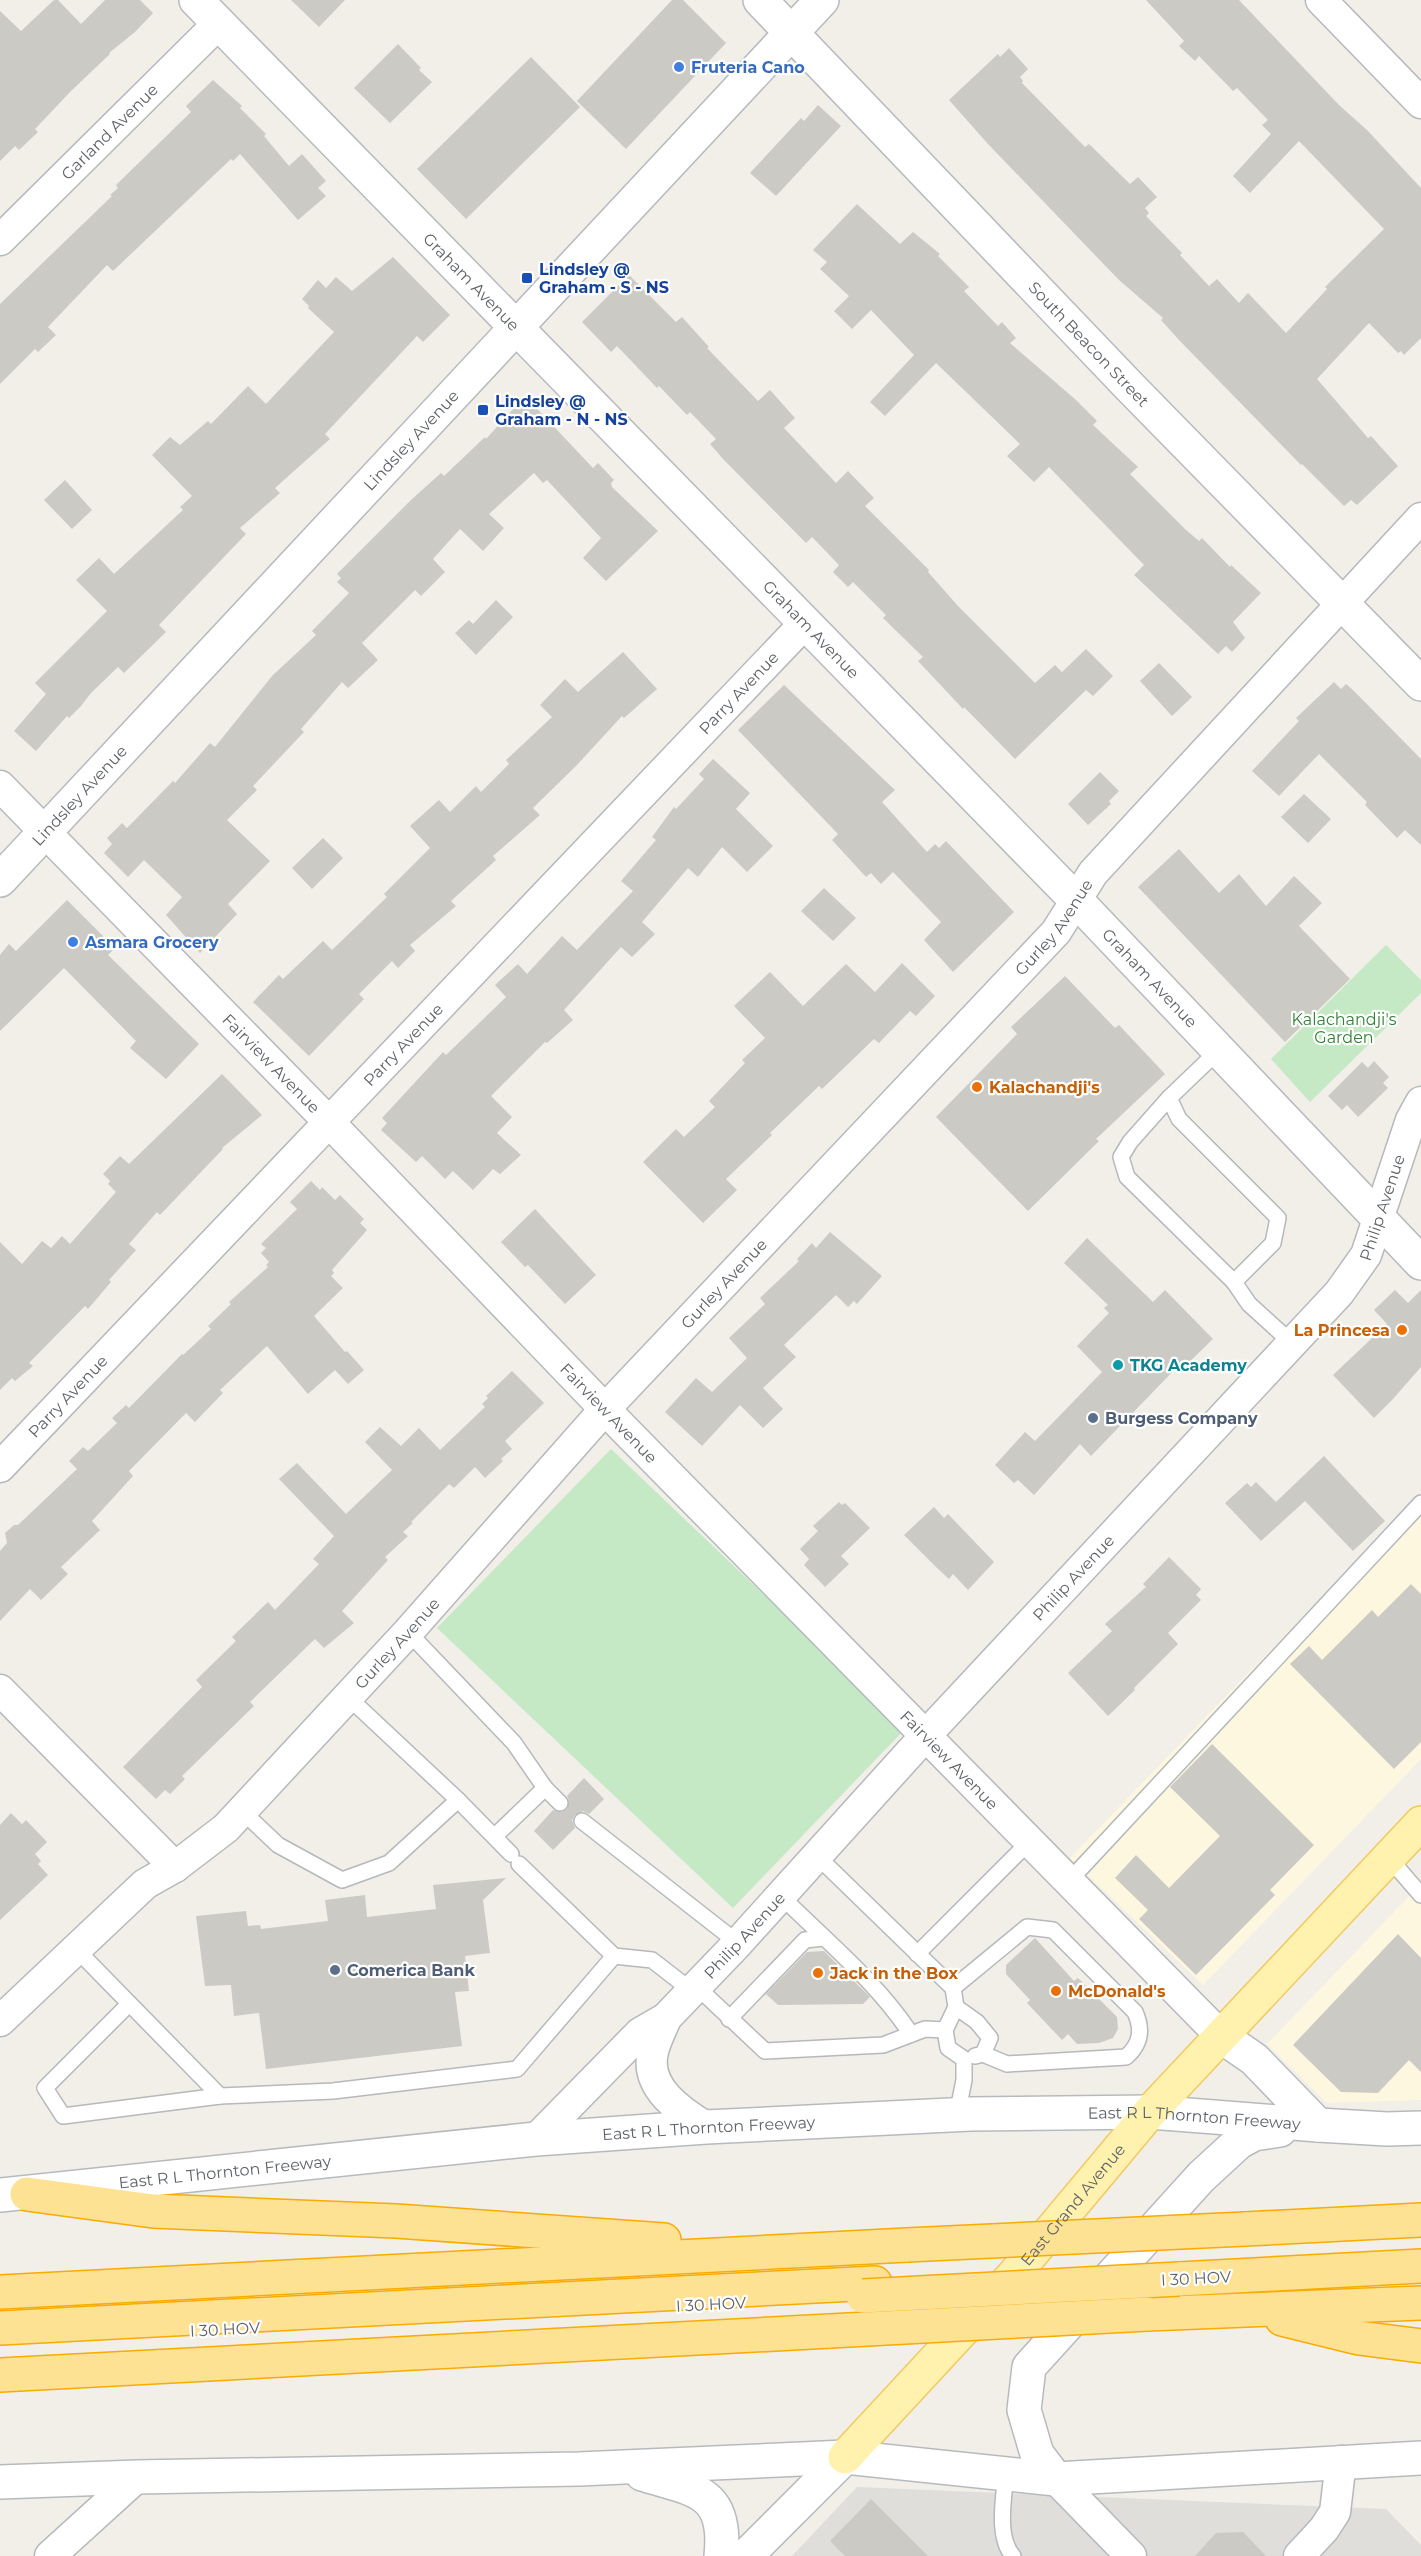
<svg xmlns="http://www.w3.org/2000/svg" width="1421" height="2556" viewBox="0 0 1421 2556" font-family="Montserrat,sans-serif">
<rect width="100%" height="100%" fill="#f1efe8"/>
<g fill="#fef7e0">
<path d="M1421 1494V1759L1203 1985 1070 1858Z"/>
<path d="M1421 1884V2100L1327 2103 1267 2044Z"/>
</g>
<path fill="#e0deda" d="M857 2487 1386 2509 1421 2545V2556H792Z"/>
<g fill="#c5e8c5">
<path d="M1386 945 1421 980V993L1310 1102 1271 1059Z"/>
<path d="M611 1449 905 1729 733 1908 437 1628Z"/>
</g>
<g fill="#cccac5">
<path d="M54 0H58L81 24 105 0H140L153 13 135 32 109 53 110 54 71 91 35 129 38 132 19 150 15 146 0 161V11L21 31Z"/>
<path d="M291 0H345L319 27Z"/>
<path d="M672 0H683L726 43 626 149 577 101Z"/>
<path d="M1146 0H1239L1339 105 1367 130 1421 188V338L1404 355 1401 351 1398 353 1369 323 1317 379 1368 438 1371 436 1398 466 1357 505 1351 500 1344 506 1302 464 1301 465 1179 340 1161 320 1163 318 1119 280 988 144 949 100 998 54 1000 57 1009 48 1028 69 1020 77 1023 81 1022 83 1085 147 1089 144 1130 184 1138 177 1157 197 1145 208 1149 213 1146 216 1182 253 1180 255 1209 286 1217 279 1239 303 1248 293 1286 333 1327 289 1325 287 1384 229 1299 141 1250 193 1233 176 1271 134 1262 125 1268 120 1237 88 1233 91 1199 56 1195 61 1179 46 1184 41Z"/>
<path d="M398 44 421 68 419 70 432 82 390 123 354 88Z"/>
<path d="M531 57 580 107 466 219 417 169Z"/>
<path d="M213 80 242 106 240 108 266 134 264 136 289 166 302 154 326 181 318 188 326 196 298 220 240 154 233 161 231 159 113 271 107 265 48 327 56 335 38 352 35 349 0 384V304L112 196 110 195 118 188 116 185 191 112 186 106Z"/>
<path d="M818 105 841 126 776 196 750 173 801 118 804 121Z"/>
<path d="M857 204 900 244 913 232 940 254 938 256 969 287 964 291 998 326 1002 322 1016 338 1010 343 1076 400 1097 421 1093 425 1138 467 1130 474 1185 529 1199 541 1202 538 1230 567 1231 565 1261 593 1233 622 1245 638 1232 652 1226 646 1218 654 1134 575 1144 565 1049 467 1034 482 1007 456 1020 444 936 363 885 416 870 402 914 355 871 310 852 329 834 311 849 296 820 269 827 262 813 250Z"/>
<path d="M393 257 450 315 423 342 417 336 325 434 330 439 275 488 280 493 240 528 246 534 159 625 166 632 124 673 118 667 91 693 81 706 69 718 67 716 36 751 14 731 46 694 35 683 107 611 76 580 99 558 114 574 183 510 180 507 192 496 152 455 170 437 180 445 208 421 211 424 248 386 266 404 334 332 308 308 309 306 302 299 318 280 326 288 336 277 352 291Z"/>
<path d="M629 275 676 322 682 317 709 347 707 348 758 401 770 390 795 418 784 428 836 483 848 471 874 498 865 506 929 570 928 572 958 606 1035 683 1055 665 1062 672 1086 649 1113 676 1093 696 1086 690 1015 759 964 707 963 709 918 661 923 657 883 618 886 615 853 582 848 587 833 572 839 565 812 537 806 543 724 460 710 444 716 439 690 412 687 415 659 386 657 388 617 346 611 352 582 322Z"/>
<path d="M525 396 593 468 598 463 614 480 611 483 612 487 658 531 606 581 583 558 601 538 547 480 543 483 534 473 489 514 504 528 483 551 460 529 433 559 445 572 421 596 415 590 362 643 378 660 348 688 342 682 301 729 304 732 253 786 257 790 227 820 270 861 228 904 237 914 200 953 166 915 182 897 144 860 128 877 104 853 112 844 107 838 122 823 127 828 173 781 175 783 210 743 215 747 272 676 316 635 312 631 349 593 337 582 341 578 337 574 412 499 441 473 444 476 485 437 486 439Z"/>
<path d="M65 480 92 510 72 529 44 500Z"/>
<path d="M496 600 513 617 476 655 455 633 469 620 473 624Z"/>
<path d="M623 652 657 689 624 718 622 716 577 765 533 808 540 815 493 856 496 860 451 901 456 906 410 945 415 951 398 968 392 961 359 994 364 999 309 1056 253 1002 279 975 283 979 323 941 332 950 387 897 384 894 430 848 410 826 439 800 450 812 476 786 481 792 509 764 506 760 552 717 540 705 565 679 578 692Z"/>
<path d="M1159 663 1192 697 1172 716 1140 681Z"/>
<path d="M1334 682 1341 689 1346 684 1353 690 1421 759V845L1405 830 1397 838 1365 805 1367 802 1319 754 1279 796 1252 771 1299 721 1296 718Z"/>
<path d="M784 685 895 790 882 802 927 852 935 844 939 848 946 841 1014 912 953 972 924 940 941 922 893 872 881 884 871 873 866 877 832 840 838 834 738 730Z"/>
<path d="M713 759 750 793 736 809 773 846 747 872 722 847 698 877 688 868 642 922 655 934 632 957 621 947 564 1010 573 1020 547 1043 545 1042 491 1096 512 1117 497 1133 521 1155 500 1174 493 1169 473 1190 453 1171 445 1179 422 1156 416 1162 381 1130 387 1123 382 1118 443 1052 446 1055 502 1001 506 997 495 985 518 964 527 974 562 936 577 950 633 891 621 881 656 840 652 837 674 807 676 809 704 779 699 774Z"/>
<path d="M1100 772 1119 791 1109 801 1111 804 1088 825 1068 804Z"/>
<path d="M1304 794 1331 819 1308 843 1281 817Z"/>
<path d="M323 838 343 858 312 889 292 868Z"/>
<path d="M1179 849 1219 893 1239 874 1266 906 1294 876 1322 903 1299 926 1350 979 1285 1042 1138 887Z"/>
<path d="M824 888 856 918 833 941 801 911Z"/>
<path d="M67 900 115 948 108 955 199 1044 166 1079 130 1048 136 1041 64 968 0 1031V955L9 944 16 951Z"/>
<path d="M902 963 935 996 916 1016 910 1011 879 1043 874 1039 822 1089 819 1086 770 1133 772 1135 726 1179 737 1190 703 1223 643 1162 676 1129 684 1137 715 1107 709 1101 745 1063 742 1060 765 1038 734 1006 770 972 803 1006 846 964 875 992Z"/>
<path d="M1065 976 1115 1028 1119 1025 1165 1074 1096 1139 1099 1141 1028 1211 936 1117 1017 1034 1011 1027Z"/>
<path d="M1374 1061 1389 1077 1383 1083 1388 1088 1358 1117 1347 1105 1342 1110 1328 1096 1362 1062 1368 1068Z"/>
<path d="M222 1074 262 1115 222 1148 223 1149 160 1215 157 1212 129 1244 136 1250 109 1280 111 1282 88 1309 85 1306 29 1363 33 1366 15 1381 12 1378 0 1390V1242L22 1264 42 1241 51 1248 62 1236 70 1244 116 1192 108 1184 110 1181 103 1174 120 1156 129 1164Z"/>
<path d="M311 1181 320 1190 322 1187 335 1200 340 1195 364 1219 360 1223 367 1230 332 1270 334 1273 331 1276 343 1288 314 1316 345 1352 347 1351 364 1370 348 1384 335 1370 308 1394 267 1346 220 1390 223 1393 195 1422 186 1413 129 1471 133 1476 92 1521 100 1530 61 1567 68 1574 41 1600 30 1589 0 1621V1551L7 1543 5 1533 14 1525H18L77 1469 69 1461 83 1447 88 1451 117 1423 112 1418 126 1405 129 1408 182 1354 183 1355 211 1329 208 1326 231 1304 229 1302 268 1267 266 1265 269 1262 261 1253 266 1248 261 1244 297 1209 290 1202Z"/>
<path d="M535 1209 596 1275 565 1304 528 1265 525 1267 501 1242Z"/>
<path d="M830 1232 882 1276 857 1304 854 1301 848 1307 836 1295 784 1345 796 1357 763 1388 783 1409 763 1428 740 1405 702 1446 665 1412 696 1378 712 1392 747 1358 729 1338 765 1304 760 1298 799 1261 797 1259 812 1243 816 1248Z"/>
<path d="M1087 1238 1153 1302 1165 1290 1213 1339 1184 1367 1180 1364 1091 1456 1080 1444 1034 1495 1018 1480 1014 1483 995 1465 1025 1432 1035 1441 1102 1372 1077 1346 1109 1313 1104 1308 1108 1305 1064 1263Z"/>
<path d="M1395 1290 1408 1303 1421 1290V1367L1392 1400 1374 1418 1333 1375 1387 1324 1374 1310Z"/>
<path d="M512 1371 544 1403 505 1441 512 1449 501 1459 503 1461 485 1478 475 1467 454 1488 449 1484 411 1522 413 1523 403 1532 408 1536 385 1557 388 1560 342 1611 354 1623 324 1648 315 1639 250 1702 254 1706 182 1776 185 1779 170 1794 165 1790 156 1799 123 1767 202 1687 196 1680 236 1641 232 1637 268 1602 275 1610 319 1564 313 1559 334 1536 279 1479 297 1463 346 1514 392 1470 365 1442 380 1427 401 1446 419 1428 440 1450 485 1407 482 1404 488 1398 486 1396Z"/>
<path d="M1324 1456 1385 1521 1353 1551 1305 1501 1261 1541 1225 1503 1247 1483 1251 1487 1256 1482 1276 1502Z"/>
<path d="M839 1502 842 1505 845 1503 870 1528 841 1556 849 1564 825 1587 804 1565 809 1559 800 1549 818 1531 813 1526Z"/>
<path d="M934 1507 944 1518 948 1514 994 1562 968 1590 953 1574 949 1579 936 1567 904 1535Z"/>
<path d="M1169 1557 1201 1589 1196 1595 1201 1600 1168 1633 1178 1644 1134 1688 1135 1690 1108 1716 1068 1673 1112 1631 1105 1624 1146 1587 1143 1584Z"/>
<path d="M1411 1584 1421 1594V1742L1394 1769 1290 1664 1309 1646 1322 1660 1372 1610 1378 1617Z"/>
<path d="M1212 1744 1314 1845 1270 1890 1275 1895 1196 1975 1139 1919 1148 1910 1115 1878 1136 1855 1169 1888 1220 1836 1170 1787Z"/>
<path d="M584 1778 604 1799 589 1814 583 1811 575 1815 572 1820 575 1828 553 1850 534 1831 553 1810 562 1812 567 1809 569 1801 567 1796Z"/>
<path d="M11 1813 22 1824 26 1820 47 1842 35 1854 41 1861 38 1864 48 1875 0 1920V1825Z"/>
<path d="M506 1878 483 1900 490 1953 465 1956 469 1991 455 1992 462 2046 266 2069 259 2013 234 2016 231 1985 205 1986 196 1916 246 1911 248 1926 260 1925 261 1929 328 1921 325 1900 365 1895 367 1917 436 1909 433 1885Z"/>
<path d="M1398 1934 1421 1958V2072L1409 2060 1378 2093 1341 2092 1293 2045Z"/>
<path d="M1035 1938 1074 1981 1078 1978 1117 2017 1118 2029 1113 2038 1099 2043 1077 2044 1068 2034 1062 2040 1027 2003 1030 2000 1006 1974V1965Z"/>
<path d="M824 1951 870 1997 863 2004 778 2005 766 1994 807 1952Z"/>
<path d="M871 2499 928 2556H845L830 2541Z"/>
<path d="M1243 2532 1266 2556H1195L1216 2533Z"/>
</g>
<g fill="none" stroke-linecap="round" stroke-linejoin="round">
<defs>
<g id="lane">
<path d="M1218 1051 1169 1098 1179 1119 1278 1218 1273 1243 1234 1282 1249 1304 1293 1344"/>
<path d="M1169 1098 1130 1142 1121 1157 1127 1177 1234 1282"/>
<path d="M408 1632 514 1743 545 1788 560 1803"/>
<path d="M348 1697 458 1800 511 1854"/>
<path d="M242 1811 278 1845 342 1880 389 1863 458 1800"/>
<path d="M582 1821 738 1943"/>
<path d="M495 1836 545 1788"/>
<path d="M817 1856 953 1988 956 2007 945 2030 948 2048 964 2059V2080L957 2115"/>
<path d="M1389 1858 1421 1895"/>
<path d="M519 1864 614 1956 652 1960 692 1991"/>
<path d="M1069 1881 1421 1503"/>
<path d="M780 1895C825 1940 876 1981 911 2034"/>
<path d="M76 1949 220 2096 333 2091 517 2069 614 1956"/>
<path d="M917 1954 1030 1841"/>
<path d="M696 1986 765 2051 883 2045 925 2029 945 2030"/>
<path d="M953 1988 1027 1927 1053 1930 1135 2012C1143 2030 1141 2044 1126 2057L1007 2064 983 2054"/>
<path d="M129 2004 45 2088 63 2116 220 2096"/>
<path d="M956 2007 977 2022 990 2038 983 2054 975 2056"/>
<path d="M729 2019 805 1940 824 1938"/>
<path d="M1006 2473C1004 2497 996 2537 1013 2556"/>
</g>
<g id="street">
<path d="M1321 0 1421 103"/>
<path id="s1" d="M0 240 219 23"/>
<path id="s2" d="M0 786 328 1121 625 1430 1222 2037"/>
<path id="s3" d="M0 1467 806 622"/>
<path d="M0 1690 175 1867"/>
<path id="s4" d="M666 2018 738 1943 926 1735 1339 1293 1366 1255 1411 1120 1421 1102"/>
<path id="s5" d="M0 2021 145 1884 175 1867 226 1828 408 1632 605 1409 1056 932 1093 873 1421 518"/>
<path d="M536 2139 640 2033 666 2018C662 2029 655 2041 653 2052 644 2087 681 2112 706 2127"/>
<path d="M1056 2479 1131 2556"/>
<path d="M50 2556 137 2477"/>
<path d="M1299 2556 1324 2529 1335 2512 1341 2461"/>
</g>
<g id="secondary">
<path id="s6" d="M196 0 1076 900 1421 1263"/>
<path id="s7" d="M760 0 1130 387 1421 684"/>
<path id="s8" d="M0 880 822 0"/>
<path d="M1222 2037 1254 2059 1318 2125"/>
<path id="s9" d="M0 2195 536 2139 706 2127 970 2114 1150 2112 1318 2125 1387 2129 1421 2128"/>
<path d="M642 2474C694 2490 728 2490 721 2556"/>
<path d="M1056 2479 1037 2454 1024 2410 1029 2367 1201 2177 1239 2142 1254 2134 1280 2130"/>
<path d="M0 2482 137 2477 579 2469 845 2457 1056 2479 1421 2458"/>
<path d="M746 2556 845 2457"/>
</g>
<g id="primary">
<path id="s10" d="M845 2457 1012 2277 1150 2112 1421 1823"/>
</g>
<g id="highway">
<path d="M27 2194 153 2211 396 2221 664 2240"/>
<path d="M1245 2229 1421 2220"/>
<path d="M1179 2279 1421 2266"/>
<path d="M0 2292 907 2245"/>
<path d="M1147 2314 1421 2303"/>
<path d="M1282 2319 1359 2338 1421 2346"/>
<path d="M0 2328 875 2283"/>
<path d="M0 2375 830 2331"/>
</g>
</defs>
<use href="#lane" stroke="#b5b8bc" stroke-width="18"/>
<use href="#street" stroke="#b5b8bc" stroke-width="33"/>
<use href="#secondary" stroke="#b6babf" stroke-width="36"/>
<use href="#primary" stroke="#f2c960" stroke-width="36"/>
<use href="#highway" stroke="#f9ab00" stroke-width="36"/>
<use href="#lane" stroke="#fff" stroke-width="15"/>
<use href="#street" stroke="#fff" stroke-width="30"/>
<use href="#secondary" stroke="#fff" stroke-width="33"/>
<use href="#primary" stroke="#fff2af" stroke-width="33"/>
<use href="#highway" stroke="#fde293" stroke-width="33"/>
<defs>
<g id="highway-bridge">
<path d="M907 2245 1245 2229"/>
<path d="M863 2296 1179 2279"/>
<path d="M830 2331 1147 2314"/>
</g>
</defs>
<use href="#highway-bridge" stroke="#f9ab00" stroke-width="36" stroke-linecap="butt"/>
<use href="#highway-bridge" stroke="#fde293" stroke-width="33"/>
</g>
<g fill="#3f7fe0" stroke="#fff" stroke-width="2">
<circle cx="679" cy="67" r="6"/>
<circle cx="73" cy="942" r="6"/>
</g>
<g fill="#1a4fb4" stroke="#fff" stroke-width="2">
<rect x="521" y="272" width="12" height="12" rx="3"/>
<rect x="477" y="404" width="12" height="12" rx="3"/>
</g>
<g fill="#e8710a" stroke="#fff" stroke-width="2">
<circle cx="977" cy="1087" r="6"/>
<circle cx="1402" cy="1330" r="6"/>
<circle cx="818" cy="1973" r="6"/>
<circle cx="1056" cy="1991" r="6"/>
</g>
<circle fill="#0f9aa8" stroke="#fff" stroke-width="2" cx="1118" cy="1365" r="6"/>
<g fill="#5c6f8a" stroke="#fff" stroke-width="2">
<circle cx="1093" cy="1418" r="6"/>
<circle cx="335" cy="1970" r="6"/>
</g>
<g text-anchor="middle" stroke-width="4.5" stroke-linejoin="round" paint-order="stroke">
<g font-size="16" font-weight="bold" fill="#366cbe" stroke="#fff" text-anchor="start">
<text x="691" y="73">Fruteria Cano</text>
<text x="85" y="948">Asmara Grocery</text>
</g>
<g font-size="16" fill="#5f6368" stroke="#fff">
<text dy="6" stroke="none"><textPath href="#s1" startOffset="154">Garland Avenue</textPath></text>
<text dy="6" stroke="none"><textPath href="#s6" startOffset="394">Graham Avenue</textPath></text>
<text dy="6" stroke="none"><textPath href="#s7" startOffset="476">South Beacon Street</textPath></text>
<text dy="6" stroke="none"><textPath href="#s8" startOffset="602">Lindsley Avenue</textPath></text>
<text dy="6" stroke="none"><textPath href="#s6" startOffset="880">Graham Avenue</textPath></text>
<text dy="6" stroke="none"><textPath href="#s3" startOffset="1070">Parry Avenue</textPath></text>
<text dy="6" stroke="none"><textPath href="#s8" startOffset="116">Lindsley Avenue</textPath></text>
<text dy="6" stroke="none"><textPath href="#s5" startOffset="1522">Gurley Avenue</textPath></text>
<text dy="6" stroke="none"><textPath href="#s6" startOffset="1366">Graham Avenue</textPath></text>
<text dy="6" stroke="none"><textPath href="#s3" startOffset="584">Parry Avenue</textPath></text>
<text dy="6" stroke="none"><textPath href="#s2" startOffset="388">Fairview Avenue</textPath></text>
<text dy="6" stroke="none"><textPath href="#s4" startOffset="1086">Philip Avenue</textPath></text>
<text dy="6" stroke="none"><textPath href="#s5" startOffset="1036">Gurley Avenue</textPath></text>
<text dy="6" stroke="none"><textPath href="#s3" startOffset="98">Parry Avenue</textPath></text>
<text dy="6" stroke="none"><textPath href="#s2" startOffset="874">Fairview Avenue</textPath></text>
<text dy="6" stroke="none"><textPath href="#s4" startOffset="600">Philip Avenue</textPath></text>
<text dy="6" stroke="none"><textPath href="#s5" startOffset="550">Gurley Avenue</textPath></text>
<text dy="6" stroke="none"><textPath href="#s2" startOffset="1360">Fairview Avenue</textPath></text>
<text dy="6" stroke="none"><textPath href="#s4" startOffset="114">Philip Avenue</textPath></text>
<text dy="6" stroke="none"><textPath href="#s9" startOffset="1198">East R L Thornton Freeway</textPath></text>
<text dy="6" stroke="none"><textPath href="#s9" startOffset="712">East R L Thornton Freeway</textPath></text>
<text dy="6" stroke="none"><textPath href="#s9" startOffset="226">East R L Thornton Freeway</textPath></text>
<text dy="6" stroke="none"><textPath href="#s10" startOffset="340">East Grand Avenue</textPath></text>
<text transform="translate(1196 2278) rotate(-3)" y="6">I 30 HOV</text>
<text transform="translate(711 2304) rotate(-3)" y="6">I 30 HOV</text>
<text transform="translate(225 2329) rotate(-3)" y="6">I 30 HOV</text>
</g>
<g font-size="16" font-weight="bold" fill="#164399" stroke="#fff" text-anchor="start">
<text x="539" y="275">Lindsley @<tspan x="539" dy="18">Graham - S - NS</tspan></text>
<text x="495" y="407">Lindsley @<tspan x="495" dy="18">Graham - N - NS</tspan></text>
</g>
<g font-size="16" fill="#348238" stroke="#fff">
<text x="1344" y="1025">Kalachandji's<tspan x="1344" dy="18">Garden</tspan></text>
</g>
<g font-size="16" font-weight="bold" fill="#c56008" stroke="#fff" text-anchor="start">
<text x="989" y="1093">Kalachandji's</text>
<text x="1390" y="1336" text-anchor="end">La Princesa</text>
<text x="830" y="1979">Jack in the Box</text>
<text x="1068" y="1997">McDonald's</text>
</g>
<g font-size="16" font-weight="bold" fill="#0d838f" stroke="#fff" text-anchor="start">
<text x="1130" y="1371">TKG Academy</text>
</g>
<g font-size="16" font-weight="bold" fill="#4e5e75" stroke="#fff" text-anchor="start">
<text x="1105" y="1424">Burgess Company</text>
<text x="347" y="1976">Comerica Bank</text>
</g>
</g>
</svg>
